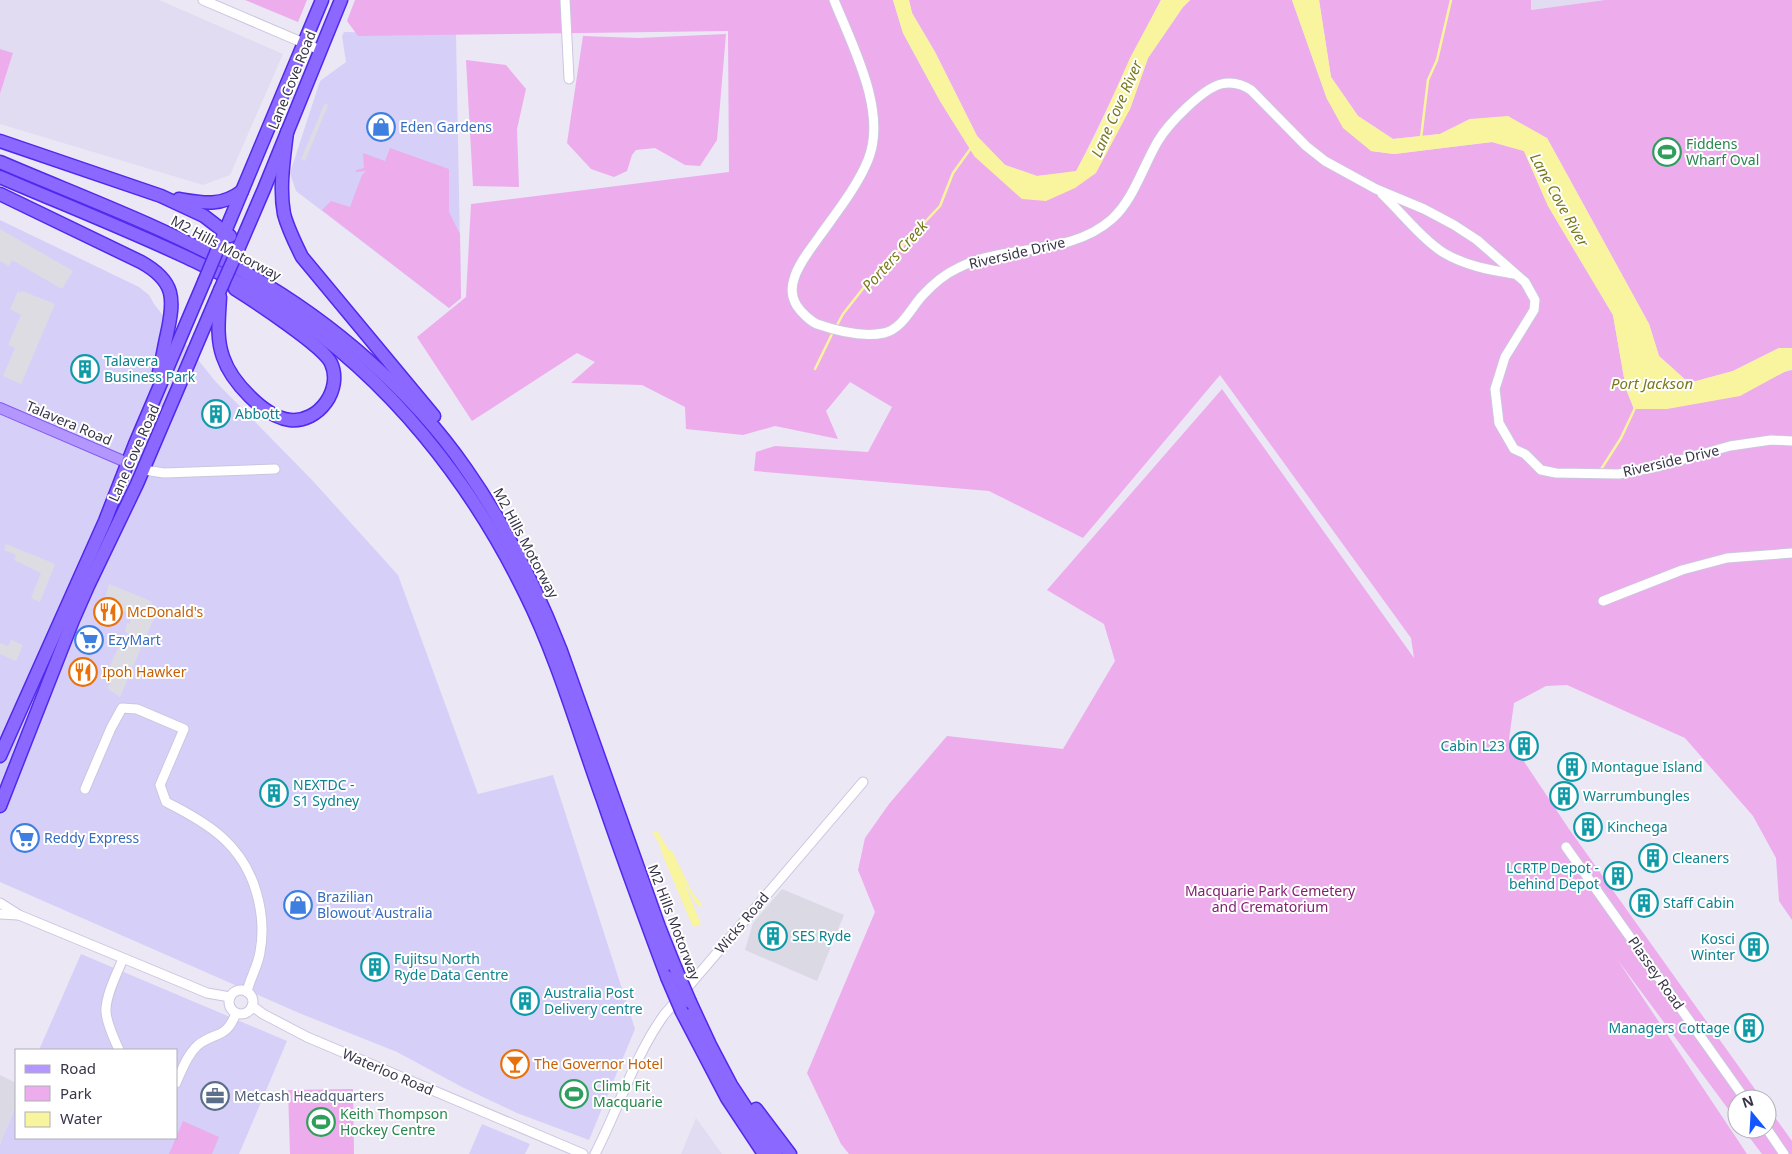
<svg xmlns="http://www.w3.org/2000/svg" width="1792" height="1154" viewBox="0 0 1792 1154" font-family="'Noto Sans',sans-serif">
<rect width="100%" height="100%" fill="#ebe7f5"/>
<g fill="#e1dcf1">
<path d="M0 0H159L283 54 230 175 203 185 0 124V94L13 54 0 49Z"/>
<path d="M1531 0H1605L1530 10Z"/>
<path d="M696 1118 722 1154H681Z"/>
</g>
<g fill="#d6d0f9">
<path d="M344 32 456 34 461 298 449 308 296 191 290 173 320 81 346 62 342 36Z"/>
<path d="M0 220 139 287 149 295 154 304 215 381 312 480 398 575 478 794 553 775 635 1029 589 1140 517 1113 462 1087 397 1052 299 1013 0 882Z"/>
<path d="M81 954 287 1041 239 1154H0V1144L16 1105V1138H176V1050H39Z"/>
<path d="M482 1124 530 1144 525 1154H469Z"/>
</g>
<g fill="#dad9e4">
<path d="M782 889 844 915 817 981 745 950 753 923Z"/>
<path d="M0 1075 16 1083V1105L0 1144Z"/>
</g>
<g fill="#edacec">
<path d="M245 0H307L298 22Z"/>
<path d="M355 0H893L903 33 940 101 975 157 1075 188 1130 109 1148 58 1183 7 1190 0H1292L1327 99 1371 151 1394 154 1492 142 1524 151 1548 206 1613 315 1626 389 1634 409 1792 370V920L1779 901 1776 858 1753 816 1685 738 1567 685 1546 686 1514 703 1509 739 1569 829 1762 1099H1737V1121L1617 959 1747 1154H849L841 1144 807 1073 875 912 858 870 865 838 889 804 947 736 1063 749 1115 661 1104 624 1047 590 1222 389 1414 658 1411 638 1220 375 1083 538 989 491 754 471 756 452 775 446 868 452 892 407 850 382 826 411 838 439 775 426 743 435 686 429 685 407 642 385 571 383 595 362 577 353 472 421 417 337 466 297 471 204 729 172 728 31 358 36 347 21Z"/>
<path d="M909 0H1161C1131 56 1105 115 1076 172L1037 176 1005 165 977 136 935 52 912 13Z"/>
<path d="M1319 0H1531V10L1605 0H1792V348H1779L1733 371 1689 383 1659 356 1649 324 1547 138 1470 119 1440 134 1393 139 1358 116 1331 77Z"/>
<path d="M726 34 717 140 700 166 685 165 655 148 636 150 632 155 627 171 614 177 591 169 567 143 583 36 638 38Z"/>
<path d="M0 49 13 53 0 94Z"/>
<path d="M466 60 506 65 526 89 517 129 519 187 473 186Z"/>
<path d="M390 148 449 169V212L460 234 461 298 449 308 322 210 331 201 350 207 362 175 366 171 356 172V170L364 168 363 153 385 161Z"/>
<path d="M353 1089 354 1154H290L288 1090Z"/>
<path d="M1767 1106 1792 1141V1154H1762L1743 1129H1767Z"/>
<path d="M183 1121 219 1137 212 1154H169Z"/>
</g>
<g fill="#dddce3">
<path d="M325 103 328 105 305 161 301 159Z"/>
<path d="M0 229 73 271 62 289 12 260 9 266 0 261Z"/>
<path d="M18 291 21 293 22 291 55 304 21 384 3 376 15 348 8 345 21 315 10 309Z"/>
<path d="M6 544 55 564 40 602 31 598 41 573 14 560 16 555 4 550Z"/>
<path d="M109 584 153 602 146 610 154 618 120 697 107 688 111 683 112 675 107 672 120 644 127 646 132 635 125 632 127 623 130 624 131 616 134 615 107 606 108 600 105 598Z"/>
<path d="M11 640 23 645 16 661 0 654V643L8 646Z"/>
</g>
<g fill="#f8f59e">
<path d="M893 0H909L912 13 935 52 977 136 1005 165 1037 176 1076 171 1097 132 1130 58 1161 0H1190L1183 7 1148 58 1130 109 1096 173 1075 188 1046 201 1022 199 975 157 940 101 903 33Z"/>
<path d="M1292 0H1319L1331 77 1358 116 1393 139 1440 134 1470 119 1508 116 1547 138 1649 324 1659 356 1689 383 1733 371 1779 348H1792V370H1788L1740 396 1667 409H1634L1626 389 1613 315 1548 206 1524 151 1492 142 1394 154 1371 151 1343 128 1327 99Z"/>
<path d="M652 831 658 832 668 849 672 851 692 892 702 904 699 907 690 894 686 885H685L701 924 693 927 661 851 660 845Z"/>
</g>
<g fill="none" stroke-linecap="round" stroke-linejoin="round">
<g stroke="#f8f59e" stroke-width="2.5">
<path d="M1421 138 1428 80 1437 60 1451 0"/>
<path d="M836 327 843 314 865 286 940 206 953 173 971 148"/>
<path d="M815 369 833 332"/>
<path d="M1600 471 1621 438 1635 408"/>
</g>
<defs>
<g id="minor">
<path d="M203 0 320 50"/>
<path d="M565 0 569 79"/>
<path d="M834 0C852 45 888 112 868 160 857 187 836 213 819 237 810 250 798 264 794 279 791 288 792 298 797 306 801 312 810 321 817 324 837 331 864 337 884 333 902 329 911 308 922 296 932 285 945 274 958 268 1007 243 1069 257 1112 219 1134 199 1143 166 1158 141 1168 124 1202 89 1221 84 1233 81 1242 84 1251 90L1306 146 1325 161 1376 189 1424 209 1454 225 1477 240 1525 282 1535 300 1534 310 1505 357 1495 389 1499 423 1514 449 1525 454 1541 470 1556 473 1619 474 1656 467 1730 446 1771 440 1792 441"/>
<path d="M1382 194C1401 212 1423 240 1444 253 1466 266 1490 270 1514 274"/>
<path d="M144 470 164 473 275 469"/>
<path d="M1603 601 1682 570 1727 558 1792 553"/>
<path d="M85 789 111 728 122 708 137 709 184 729 160 785 166 802C208 823 242 844 256 891 262 911 264 931 260 952 258 966 250 978 247 992"/>
<path d="M1566 847 1745 1099"/>
<path d="M0 903 19 915 188 985 207 993 230 997"/>
<path d="M0 914 18 915"/>
<circle cx="241" cy="1002" r="12"/>
<path d="M252 1006 263 1014 307 1037 583 1154"/>
<path d="M119 1050C114 1038 107 1025 106 1012 105 997 117 973 123 959"/>
<path d="M176 1083C182 1070 187 1055 198 1045 215 1031 226 1040 236 1013"/>
<path d="M1767 1129 1784 1154"/>
<path d="M595 1154C619 1108 634 1057 664 1015L863 782"/>
</g>
<path id="major" d="M0 408 128 463"/>
<g id="highway">
<path d="M287 132C284 158 279 187 284 214 288 229 295 243 302 257L434 416"/>
<path d="M0 141 161 196 204 216 230 236"/>
<path d="M0 162C84 198 172 230 251 276 332 322 413 392 466 469 506 526 536 587 561 651L659 927 675 967"/>
<path d="M0 177C63 204 126 229 188 258 221 274 255 289 285 310 389 378 471 482 525 593 558 659 578 731 603 800 623 859 645 918 667 977"/>
<path d="M0 194 141 262C175 281 175 298 167 334 164 347 162 360 159 372"/>
<path d="M179 199C202 203 222 207 242 191"/>
<path d="M219 246 322 0"/>
<path d="M236 254 264 189 341 0"/>
<path d="M220 297C219 317 216 338 223 357 231 381 264 417 290 420 319 423 343 389 331 363 323 346 254 301 235 289"/>
<path d="M0 756 105 521 135 444 204 282"/>
<path d="M0 806 73 620 88 586 137 484 220 290"/>
<path d="M690 1002 710 1045 731 1085 776 1154"/>
<path d="M682 1012 727 1098 764 1154"/>
<path d="M756 1109 790 1154"/>
</g>
</defs>
<use href="#minor" stroke="#ccc5e0" stroke-width="11"/>
<use href="#major" stroke="#825bf0" stroke-width="12"/>
<use href="#highway" stroke="#5029ed" stroke-width="15"/>
<use href="#minor" stroke="#fff" stroke-width="9"/>
<use href="#major" stroke="#b496ff" stroke-width="10"/>
<use href="#highway" stroke="#8b68ff" stroke-width="12"/>
<defs>
<g id="highway-bridge">
<path d="M204 282 219 246"/>
<path d="M220 290 236 254"/>
<path d="M675 967 690 1002"/>
<path d="M667 977 682 1012"/>
</g>
</defs>
<use href="#highway-bridge" stroke="#5029ed" stroke-width="15" stroke-linecap="butt"/>
<use href="#highway-bridge" stroke="#8b68ff" stroke-width="12"/>
</g>
<defs>
<symbol id="shop-ring" viewBox="-11 -11 22 22"><circle r="9.5" fill="#fff" stroke="#3f7fe0" stroke-width="1.5"/><path d="M-5-2.5h2.3a2.7 3.5 0 0 1 5.4 0H5L5.5 6h-11ZM-1.5-2.5h3a1.5 2.3 0 0 0-3 0Z" fill="#3f7fe0"/></symbol>
<symbol id="stadium-ring" viewBox="-11 -11 22 22"><circle r="9.5" fill="#fff" stroke="#2e9e5b" stroke-width="1.5"/><path d="M0-5a6.5 5 0 1 0 0 10a6.5 5 0 1 0 0-10ZM-3.5-1.8h7v3.6h-7Z" fill="#2e9e5b"/></symbol>
<symbol id="building-ring" viewBox="-11 -11 22 22"><circle r="9.5" fill="#fff" stroke="#0f9aa8" stroke-width="1.5"/><path d="M-4-6H4V6H1V3H-1V6H-4ZM-2.5-4.3h1.7v1.8h-1.7ZM.8-4.3h1.7v1.8H.8ZM-2.5-1h1.7V.8h-1.7ZM.8-1h1.7V.8H.8Z" fill="#0f9aa8"/></symbol>
<symbol id="restaurant-ring" viewBox="-11 -11 22 22"><circle r="9.5" fill="#fff" stroke="#e8710a" stroke-width="1.5"/><path d="M-5-6h1v4h1v-4h1v4h1v-4h1v5L-1.5 .5V6h-2V.5L-5-1ZM5-6V6H3V1.5H1.5Q1.5-4 5-6Z" fill="#e8710a"/></symbol>
<symbol id="supermarket-ring" viewBox="-11 -11 22 22"><circle r="9.5" fill="#fff" stroke="#3f7fe0" stroke-width="1.5"/><path d="M-6-5.5h2.5l.6 2H6L4.5 2H-2.5L-4.4-4H-6ZM-1.5 3.2a1.3 1.3 0 1 0 .1 0ZM3 3.2a1.3 1.3 0 1 0 .1 0Z" fill="#3f7fe0"/></symbol>
<symbol id="bar-ring" viewBox="-11 -11 22 22"><circle r="9.5" fill="#fff" stroke="#e8710a" stroke-width="1.5"/><path d="M-6-5H6L.8 .8V4.5H3.5V6h-7V4.5H-.8V.8Z" fill="#e8710a"/></symbol>
<symbol id="office-ring" viewBox="-11 -11 22 22"><circle r="9.5" fill="#fff" stroke="#5c6f8a" stroke-width="1.5"/><path d="M-6-3h4V-5.5h4V-3h4V5H-6ZM-1-4.5V-3h2v-1.5ZM-6 0V1H6V0Z" fill="#5c6f8a"/></symbol>
</defs>
<g fill-rule="evenodd">
<use href="#shop-ring" x="365" y="111" width="32" height="32"/>
<use href="#stadium-ring" x="1651" y="136" width="32" height="32"/>
<use href="#building-ring" x="69" y="353" width="32" height="32"/>
<use href="#building-ring" x="200" y="398" width="32" height="32"/>
<use href="#restaurant-ring" x="92" y="596" width="32" height="32"/>
<use href="#supermarket-ring" x="73" y="624" width="32" height="32"/>
<use href="#restaurant-ring" x="67" y="656" width="32" height="32"/>
<use href="#building-ring" x="1508" y="730" width="32" height="32"/>
<use href="#building-ring" x="1556" y="751" width="32" height="32"/>
<use href="#building-ring" x="258" y="777" width="32" height="32"/>
<use href="#building-ring" x="1548" y="780" width="32" height="32"/>
<use href="#building-ring" x="1572" y="811" width="32" height="32"/>
<use href="#supermarket-ring" x="9" y="822" width="32" height="32"/>
<use href="#building-ring" x="1637" y="842" width="32" height="32"/>
<use href="#building-ring" x="1602" y="860" width="32" height="32"/>
<use href="#building-ring" x="1628" y="887" width="32" height="32"/>
<use href="#shop-ring" x="282" y="889" width="32" height="32"/>
<use href="#building-ring" x="757" y="920" width="32" height="32"/>
<use href="#building-ring" x="1738" y="931" width="32" height="32"/>
<use href="#building-ring" x="359" y="951" width="32" height="32"/>
<use href="#building-ring" x="509" y="985" width="32" height="32"/>
<use href="#building-ring" x="1733" y="1012" width="32" height="32"/>
<use href="#bar-ring" x="499" y="1048" width="32" height="32"/>
<use href="#stadium-ring" x="558" y="1078" width="32" height="32"/>
<use href="#office-ring" x="199" y="1080" width="32" height="32"/>
<use href="#stadium-ring" x="305" y="1106" width="32" height="32"/>
</g>
<g text-anchor="middle" stroke-width="4" stroke-linejoin="round" paint-order="stroke">
<g font-size="14" fill="#393549" stroke="#fff">
<text transform="translate(292 80) rotate(-68)" y="5">Lane Cove Road</text>
<text transform="translate(226 248) rotate(28)" y="5">M2 Hills Motorway</text>
<text transform="translate(1017 253) rotate(-13)" y="5">Riverside Drive</text>
<text transform="translate(69 423) rotate(23)" y="5">Talavera Road</text>
<text transform="translate(134 453) rotate(-66)" y="5">Lane Cove Road</text>
<text transform="translate(1671 461) rotate(-13)" y="5">Riverside Drive</text>
<text transform="translate(526 543) rotate(62)" y="5">M2 Hills Motorway</text>
<text transform="translate(674 922) rotate(69)" y="5">M2 Hills Motorway</text>
<text transform="translate(742 923) rotate(-50)" y="5">Wicks Road</text>
<text transform="translate(1656 973) rotate(55)" y="5">Plassey Road</text>
<text transform="translate(388 1072) rotate(23)" y="5">Waterloo Road</text>
</g>
<g font-size="14" fill="#366cbe" stroke="#fff" text-anchor="start">
<text x="400" y="132">Eden Gardens</text>
<text x="108" y="645">EzyMart</text>
<text x="44" y="843">Reddy Express</text>
<text x="317" y="902">Brazilian<tspan x="317" dy="16">Blowout Australia</tspan></text>
</g>
<g font-size="14" fill="#27864d" stroke="#fff" text-anchor="start">
<text x="1686" y="149">Fiddens<tspan x="1686" dy="16">Wharf Oval</tspan></text>
<text x="593" y="1091">Climb Fit<tspan x="593" dy="16">Macquarie</tspan></text>
<text x="340" y="1119">Keith Thompson<tspan x="340" dy="16">Hockey Centre</tspan></text>
</g>
<g font-size="14" fill="#0d838f" stroke="#fff" text-anchor="start">
<text x="104" y="366">Talavera<tspan x="104" dy="16">Business Park</tspan></text>
<text x="235" y="419">Abbott</text>
<text x="1505" y="751" text-anchor="end">Cabin L23</text>
<text x="1591" y="772">Montague Island</text>
<text x="293" y="790">NEXTDC -<tspan x="293" dy="16">S1 Sydney</tspan></text>
<text x="1583" y="801">Warrumbungles</text>
<text x="1607" y="832">Kinchega</text>
<text x="1672" y="863">Cleaners</text>
<text x="1599" y="873" text-anchor="end">LCRTP Depot -<tspan x="1599" dy="16">behind Depot</tspan></text>
<text x="1663" y="908">Staff Cabin</text>
<text x="792" y="941">SES Ryde</text>
<text x="1735" y="944" text-anchor="end">Kosci<tspan x="1735" dy="16">Winter</tspan></text>
<text x="394" y="964">Fujitsu North<tspan x="394" dy="16">Ryde Data Centre</tspan></text>
<text x="544" y="998">Australia Post<tspan x="544" dy="16">Delivery centre</tspan></text>
<text x="1730" y="1033" text-anchor="end">Managers Cottage</text>
</g>
<g font-size="14" fill="#c56008" stroke="#fff" text-anchor="start">
<text x="127" y="617">McDonald's</text>
<text x="102" y="677">Ipoh Hawker</text>
<text x="534" y="1069">The Governor Hotel</text>
</g>
<g font-size="14" fill="#81226f" stroke="#fff">
<text x="1270" y="896">Macquarie Park Cemetery<tspan x="1270" dy="16">and Crematorium</tspan></text>
</g>
<g font-size="14" fill="#4e5e75" stroke="#fff" text-anchor="start">
<text x="234" y="1101">Metcash Headquarters</text>
</g>
<g font-size="15" font-style="italic" fill="#7a791c" stroke="#fff">
<text transform="translate(1117 109) rotate(-66)" y="5">Lane Cove River</text>
<text transform="translate(1559 200) rotate(61)" y="5">Lane Cove River</text>
<text transform="translate(895 256) rotate(-48)" y="5">Porters Creek</text>
<text x="1652" y="389">Port Jackson</text>
</g>
</g>
<rect x="15" y="1049" width="162" height="90" fill="#ffffff" stroke="#b0aeb6"/>
<rect x="25" y="1065" width="25" height="8" fill="#b496ff" stroke="#b0aeb6"/>
<text x="60" y="1074" font-size="15" fill="#393549">Road</text>
<rect x="25" y="1086" width="25" height="15" fill="#edacec" stroke="#b0aeb6"/>
<text x="60" y="1099" font-size="15" fill="#393549">Park</text>
<rect x="25" y="1112" width="25" height="15" fill="#f8f59e" stroke="#b0aeb6"/>
<text x="60" y="1124" font-size="15" fill="#393549">Water</text>
<g transform="translate(1752 1114) rotate(342)"><circle r="24" fill="#ffffff" stroke="#b0aeb6"/>
<path d="M0-4L9 19L0 12L-9 19Z" fill="#1457ff"/>
<text y="-8" font-size="14" font-weight="bold" text-anchor="middle" fill="#393549">N</text>
</g>
</svg>
